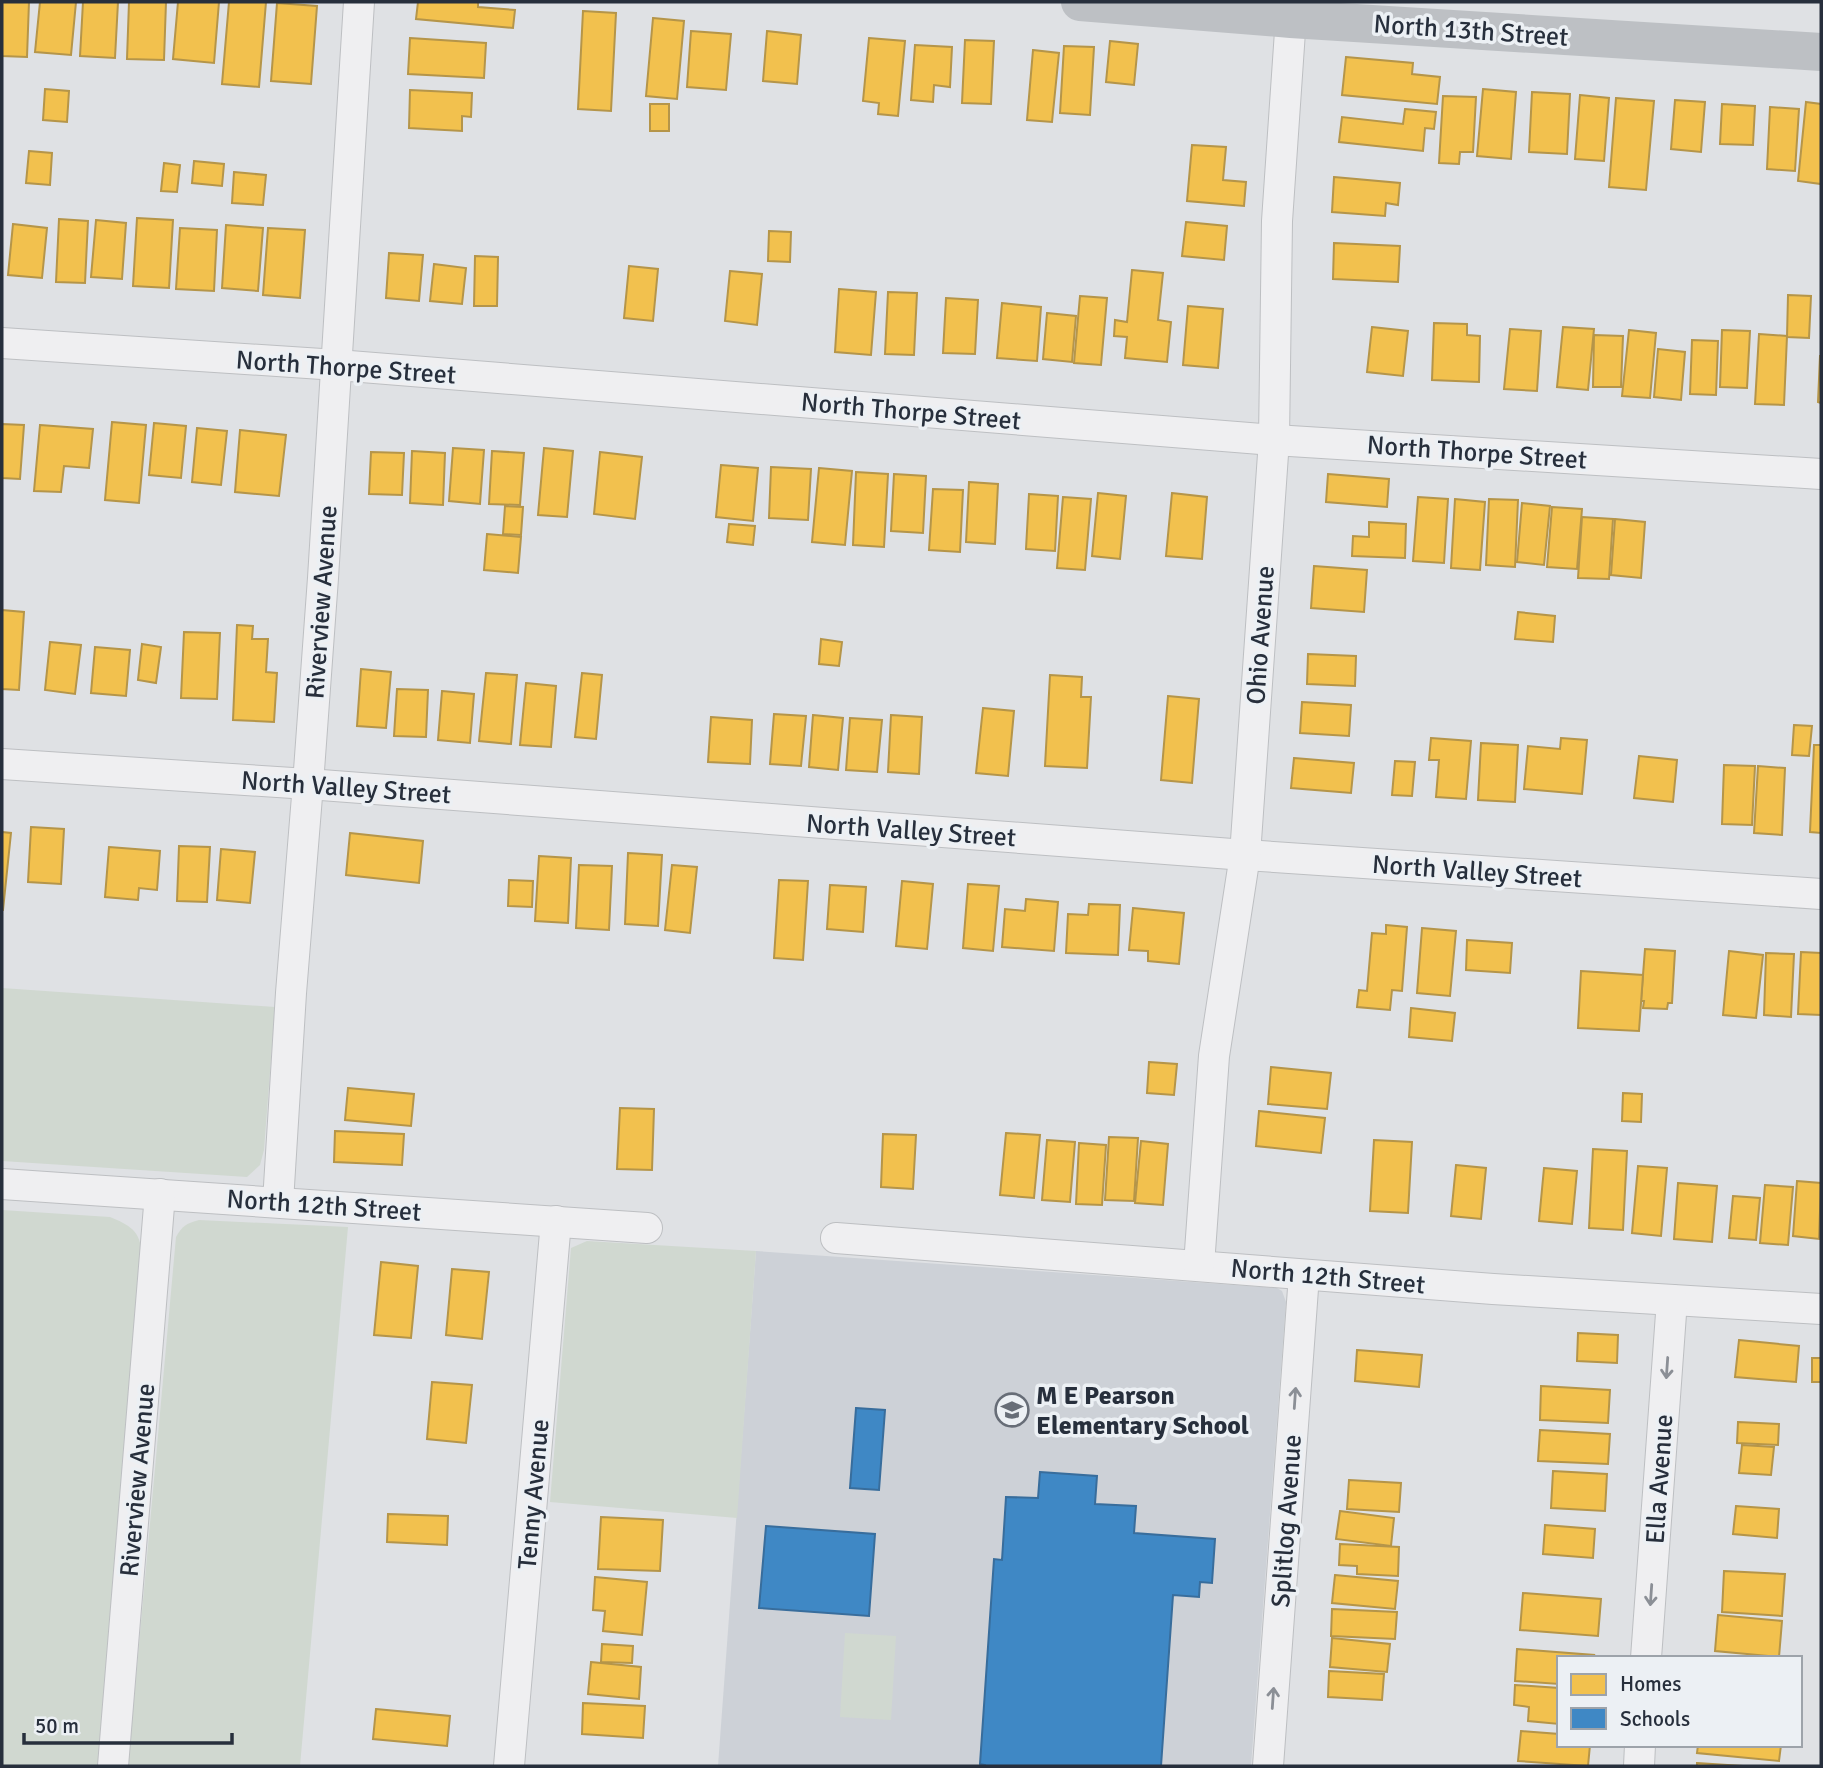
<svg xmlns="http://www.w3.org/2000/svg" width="1823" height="1768" viewBox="0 0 1823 1768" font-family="Signika,sans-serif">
<rect width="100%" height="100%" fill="#dfe1e4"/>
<path fill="#cdd1d7" d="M756 1251 1277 1288 1282 1291 1286 1302 1251 1766H718Z"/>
<g fill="#d0d8d0">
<path d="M2 988 275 1007 264 1150 260 1165 247 1177 2 1161Z"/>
<path d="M2 1210 110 1217C140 1229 140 1236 144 1266L98 1766H2Z"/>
<path d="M199 1220 348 1227 300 1766H128L176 1237C182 1226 187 1223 199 1220Z"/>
<path d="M587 1241 756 1251 737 1518 550 1502 571 1248Z"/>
<path d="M845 1633 896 1636 891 1720 840 1717Z"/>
</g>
<g fill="#f2c14e" stroke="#b59549" stroke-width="2">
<path d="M2 2H29L27 57 2 56Z"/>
<path d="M40 2H76L71 55 35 52Z"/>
<path d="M83 2H118L115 58 80 56Z"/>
<path d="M129 2H166L164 60 127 59Z"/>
<path d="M178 2H219L214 63 173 59Z"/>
<path d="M229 2H266L259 87 222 84Z"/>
<path d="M418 2H478V7L515 10 513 28 416 19Z"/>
<path d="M277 3 317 6 311 84 271 81Z"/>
<path d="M583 11 616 13 611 111 578 109Z"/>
<path d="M653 18 684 21 677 99 646 96Z"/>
<path d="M691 31 731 34 726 90 687 87Z"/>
<path d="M767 31 801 35 797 84 763 81Z"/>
<path d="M410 38 486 43 484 78 408 74Z"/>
<path d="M869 38 905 41 898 116 878 114 879 103 863 101Z"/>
<path d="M965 40 994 41 991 104 962 103Z"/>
<path d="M1110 41 1138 44 1134 85 1106 82Z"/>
<path d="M915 45 952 47 950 87 934 85 933 102 911 100Z"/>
<path d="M1064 46 1094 47 1090 115 1060 113Z"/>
<path d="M1033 50 1059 53 1052 122 1027 120Z"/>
<path d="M1346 57 1413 63 1412 74 1440 77 1437 104 1342 95Z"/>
<path d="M45 89 69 91 67 122 43 120Z"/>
<path d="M1483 89 1516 92 1511 159 1477 156Z"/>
<path d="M410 90 472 93 471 117 462 116V131L409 128Z"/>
<path d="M1532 92 1570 94 1567 154 1529 152Z"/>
<path d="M1580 95 1609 98 1604 161 1575 159Z"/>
<path d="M1443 96 1476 97 1473 152H1460L1459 164 1439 163Z"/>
<path d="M1616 98 1654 101 1646 190 1609 187Z"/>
<path d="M1675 100 1705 102 1701 152 1671 149Z"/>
<path d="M1806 102 1821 104V184L1798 181Z"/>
<rect x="650" y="104" width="19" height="27"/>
<path d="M1722 104 1755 106 1753 145 1720 144Z"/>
<path d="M1770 107 1799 109 1795 171 1767 169Z"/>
<path d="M1405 109 1436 112 1434 129 1425 128 1423 151 1339 142 1342 117 1403 124Z"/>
<path d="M1192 145 1226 147 1223 180 1246 182 1244 206 1187 201Z"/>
<path d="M29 151 52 153 50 185 26 183Z"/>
<path d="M194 161 224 164 222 186 192 183Z"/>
<path d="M164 163 180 165 177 192 161 191Z"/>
<path d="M234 172 266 175 263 205 232 203Z"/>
<path d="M1334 177 1400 183 1398 205 1386 203 1385 216 1332 212Z"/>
<path d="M137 218 173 220 169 288 133 286Z"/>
<path d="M59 219 88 221 85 283 56 282Z"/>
<path d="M96 220 126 223 122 279 91 277Z"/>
<path d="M1186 222 1227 226 1224 260 1182 256Z"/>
<path d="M13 224 47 228 42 278 8 275Z"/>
<path d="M226 225 263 228 258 291 222 288Z"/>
<path d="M180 228 217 230 214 291 176 289Z"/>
<path d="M268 228 305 230 300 298 263 295Z"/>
<path d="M769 231 791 232 790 262 768 261Z"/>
<path d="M1334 243 1400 246 1398 282 1333 279Z"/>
<path d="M389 253 423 255 419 301 386 298Z"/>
<path d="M475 256 498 257 497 306H474Z"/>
<path d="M434 264 466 268 462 304 430 301Z"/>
<path d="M629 266 658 269 653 321 624 318Z"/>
<path d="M1132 270 1163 273 1158 320 1171 322 1167 362 1125 358 1127 337 1114 336 1115 320 1127 322Z"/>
<path d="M730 271 762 274 757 325 725 321Z"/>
<path d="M839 289 876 292 871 355 835 352Z"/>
<path d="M888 292 917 293 914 355 885 354Z"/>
<path d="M1788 295 1811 296 1809 338 1787 337Z"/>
<path d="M1080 296 1107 298 1101 365 1074 363Z"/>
<path d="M946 298 978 300 975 354 943 353Z"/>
<path d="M1002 303 1041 307 1037 361 997 358Z"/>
<path d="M1188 306 1223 309 1218 368 1183 365Z"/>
<path d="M1047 313 1076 316 1072 362 1043 359Z"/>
<path d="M1434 323 1467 324V335L1480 336 1479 382 1432 380Z"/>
<path d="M1372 327 1408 331 1403 376 1367 372Z"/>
<path d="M1563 327 1594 329 1588 390 1557 387Z"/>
<path d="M1510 329 1541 331 1537 391 1504 389Z"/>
<path d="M1629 330 1656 333 1650 398 1622 396Z"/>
<path d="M1722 330 1750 331 1747 388 1720 387Z"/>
<path d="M1759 334 1787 336 1784 405 1755 404Z"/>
<path d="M1594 335 1623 336 1621 387H1593Z"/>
<path d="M1692 340 1718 341 1716 395 1690 394Z"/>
<path d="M1658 349 1685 352 1681 400 1654 397Z"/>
<path d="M1820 356H1821V403L1818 402Z"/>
<path d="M112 422 146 425 139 503 105 500Z"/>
<path d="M154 423 186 426 181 478 149 475Z"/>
<path d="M2 424 24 425 20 479 2 478Z"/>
<path d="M40 425 93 429 89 468 64 466 61 492 34 491Z"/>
<path d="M197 428 227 431 221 485 192 482Z"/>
<path d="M240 430 286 435 279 496 235 492Z"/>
<path d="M453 448 484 450 480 504 449 501Z"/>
<path d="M544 448 573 451 567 517 538 515Z"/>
<path d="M412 451 445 453 443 505 410 503Z"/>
<path d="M492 451 524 453 520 505 489 504Z"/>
<path d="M371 452 404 453 402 495 369 494Z"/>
<path d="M600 452 642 457 635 519 594 514Z"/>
<path d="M721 465 758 468 753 521 716 517Z"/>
<path d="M771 467 811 469 808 520 769 518Z"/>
<path d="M819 468 852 471 845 545 812 542Z"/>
<path d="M856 472 888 474 884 547 853 545Z"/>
<path d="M894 474 926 476 923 533 891 531Z"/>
<path d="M1328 474 1389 479 1387 507 1326 502Z"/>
<path d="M969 482 998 484 995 544 966 542Z"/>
<path d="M933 489 963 490 960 552 929 550Z"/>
<path d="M1098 493 1126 496 1120 559 1092 556Z"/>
<path d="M1172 493 1207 497 1202 559 1166 556Z"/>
<path d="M1029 494 1058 496 1055 551 1026 549Z"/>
<path d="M1063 497 1091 499 1085 570 1057 568Z"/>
<path d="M1418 497 1448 499 1444 563 1413 561Z"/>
<path d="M1455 499 1485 502 1480 570 1451 568Z"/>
<path d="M1489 499 1518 500 1515 567 1486 565Z"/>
<path d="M1522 503 1550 506 1544 565 1517 562Z"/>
<path d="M505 506 523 507 521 535 503 534Z"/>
<path d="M1552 507 1582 509 1577 569 1547 567Z"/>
<path d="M1582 517 1613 519 1609 579 1578 578Z"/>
<path d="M1615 519 1645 522 1641 578 1611 575Z"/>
<path d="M1369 522 1406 524 1405 558 1352 556 1353 536 1369 537Z"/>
<path d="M729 524 755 526 753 545 727 542Z"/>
<path d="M487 534 521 537 518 573 484 570Z"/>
<path d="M1314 566 1367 570 1364 612 1311 608Z"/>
<path d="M2 610 24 612 19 690 2 689Z"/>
<path d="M1518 612 1555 616 1553 642 1515 639Z"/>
<path d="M237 625 253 626 252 639H268L266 672 277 673 274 722 233 720Z"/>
<path d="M184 632 220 633 217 699 181 698Z"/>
<path d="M821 639 842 642 839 666 819 664Z"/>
<path d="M50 642 81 645 75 694 45 690Z"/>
<path d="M142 644 161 647 156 683 138 680Z"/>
<path d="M95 647 130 650 126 696 91 693Z"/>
<path d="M1308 654 1356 656 1355 686 1307 684Z"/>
<path d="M361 669 391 672 386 728 357 726Z"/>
<path d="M486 673 517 675 511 744 479 741Z"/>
<path d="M582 673 602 675 596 739 575 737Z"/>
<path d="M1050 675 1082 677 1081 697H1091L1087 768 1045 766Z"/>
<path d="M526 683 556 686 551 747 520 745Z"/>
<path d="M397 689 428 690 426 737 394 736Z"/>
<path d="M442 691 474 694 470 743 438 740Z"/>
<path d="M1168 696 1199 699 1192 783 1161 780Z"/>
<path d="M1302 702 1351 705 1349 736 1300 733Z"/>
<path d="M983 708 1014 711 1008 776 976 773Z"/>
<path d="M774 714 806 716 801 766 770 764Z"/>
<path d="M813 715 843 718 838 770 809 767Z"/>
<path d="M891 715 922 717 919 774 888 772Z"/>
<path d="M711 717 752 720 750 764 708 762Z"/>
<path d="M850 718 882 720 877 772 846 770Z"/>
<path d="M1794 725 1812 726 1809 756 1792 755Z"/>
<path d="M1431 738 1471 741 1466 799 1436 797 1439 760H1429Z"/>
<path d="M1561 738 1587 740 1582 794 1524 789 1528 746 1560 749Z"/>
<path d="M1481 743 1518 745 1515 802 1478 800Z"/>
<path d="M1814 745H1821V833L1810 832Z"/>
<path d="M1639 756 1677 760 1673 802 1634 798Z"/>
<path d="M1294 758 1354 763 1351 793 1291 788Z"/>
<path d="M1395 761 1415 762 1412 796 1392 795Z"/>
<path d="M1724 765 1755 766 1752 825 1722 824Z"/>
<path d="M1758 766 1785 768 1782 835 1754 833Z"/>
<path d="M31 827 64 829 61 884 28 882Z"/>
<path d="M2 832 11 833 3 910H2Z"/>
<path d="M350 833 423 841 419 883 346 875Z"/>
<path d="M179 846 210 847 207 902 177 901Z"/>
<path d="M109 847 160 851 157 890 139 888 138 900 105 897Z"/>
<path d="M221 849 255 852 250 903 217 900Z"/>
<path d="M628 853 662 855 658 926 625 924Z"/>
<path d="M539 856 571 858 568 923 535 921Z"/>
<path d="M579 865 612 866 609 930 576 928Z"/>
<path d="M672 865 697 867 690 933 665 930Z"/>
<path d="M509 880 533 881 532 907 508 906Z"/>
<path d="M779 880 808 881 803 960 774 958Z"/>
<path d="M902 881 933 884 927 949 896 946Z"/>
<path d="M968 884 999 886 993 951 963 948Z"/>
<path d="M830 885 866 887 863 932 827 929Z"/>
<path d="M1026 899 1058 902 1054 951 1002 947 1005 909 1025 911Z"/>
<path d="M1089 904 1120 905 1118 955 1066 953 1068 914 1088 915Z"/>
<path d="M1133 908 1184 913 1179 964 1148 961V951L1129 950Z"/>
<path d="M1386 925 1407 927 1402 991 1392 990 1390 1010 1357 1007 1359 990 1367 991 1372 933 1386 934Z"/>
<path d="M1422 928 1456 931 1450 996 1417 993Z"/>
<path d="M1467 940 1512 943 1510 973 1466 970Z"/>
<path d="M1645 949 1675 951 1672 1003H1668L1667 1009 1643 1008 1644 1001H1641Z"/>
<path d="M1729 951 1763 955 1756 1018 1723 1015Z"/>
<path d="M1801 952 1821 953V1015L1798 1014Z"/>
<path d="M1766 953 1794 954 1791 1017 1764 1015Z"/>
<path d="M1581 971 1643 975 1639 1031 1578 1028Z"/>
<path d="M1411 1008 1455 1013 1452 1041 1409 1037Z"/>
<path d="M1149 1062 1177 1064 1174 1095 1147 1093Z"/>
<path d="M1271 1067 1331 1073 1327 1109 1268 1104Z"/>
<path d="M348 1088 414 1094 411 1126 345 1120Z"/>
<path d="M1623 1093 1642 1094 1641 1122 1622 1121Z"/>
<path d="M620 1108 654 1109 652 1170 617 1169Z"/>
<path d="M1259 1111 1325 1118 1321 1153 1256 1146Z"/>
<path d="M335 1131 404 1134 402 1165 334 1162Z"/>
<path d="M1006 1133 1040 1135 1034 1198 1000 1195Z"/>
<path d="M883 1134 916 1135 913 1189 881 1187Z"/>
<path d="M1109 1137 1138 1138 1134 1201 1105 1200Z"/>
<path d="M1047 1140 1075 1142 1070 1202 1042 1200Z"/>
<path d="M1374 1140 1412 1142 1408 1213 1370 1211Z"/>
<path d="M1141 1141 1168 1144 1163 1205 1135 1203Z"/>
<path d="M1079 1143 1106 1145 1102 1205 1076 1204Z"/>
<path d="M1593 1149 1627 1151 1623 1230 1589 1228Z"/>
<path d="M1456 1165 1486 1168 1481 1219 1451 1216Z"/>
<path d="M1638 1166 1667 1168 1661 1236 1632 1233Z"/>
<path d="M1544 1168 1577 1171 1572 1224 1539 1221Z"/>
<path d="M1797 1181 1821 1183 1819 1239 1793 1236Z"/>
<path d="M1678 1183 1717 1186 1712 1242 1674 1239Z"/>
<path d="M1765 1185 1793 1187 1788 1245 1760 1243Z"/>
<path d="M1733 1196 1760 1198 1756 1240 1729 1238Z"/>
<path d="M381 1262 418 1266 411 1338 374 1335Z"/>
<path d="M452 1269 489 1272 482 1339 446 1335Z"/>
<path d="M1578 1333 1618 1335 1617 1363 1577 1361Z"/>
<path d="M1739 1340 1799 1346 1796 1382 1735 1377Z"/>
<path d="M1357 1350 1422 1355 1419 1387 1355 1381Z"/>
<rect x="1812" y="1358" width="9" height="24"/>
<path d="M432 1382 472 1385 466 1443 427 1439Z"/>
<path d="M1541 1386 1610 1390 1608 1423 1540 1420Z"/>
<path d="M1738 1422 1779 1424 1778 1445 1737 1443Z"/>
<path d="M1540 1430 1610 1434 1608 1464 1538 1461Z"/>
<path d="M1742 1445 1774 1447 1771 1475 1739 1473Z"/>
<path d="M1553 1471 1607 1474 1605 1511 1551 1508Z"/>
<path d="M1349 1480 1401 1483 1399 1512 1347 1509Z"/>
<path d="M1736 1506 1779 1509 1777 1538 1733 1534Z"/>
<path d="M1340 1511 1394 1518 1391 1546 1336 1539Z"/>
<path d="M388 1514 448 1516 447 1545 387 1542Z"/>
<path d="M601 1517 663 1520 660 1571 598 1569Z"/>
<path d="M1545 1525 1595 1529 1593 1558 1543 1554Z"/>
<path d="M1340 1544 1399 1547 1398 1576 1357 1574V1566L1339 1565Z"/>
<path d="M1724 1571 1785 1574 1782 1616 1722 1612Z"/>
<path d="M1335 1575 1398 1581 1395 1609 1332 1603Z"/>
<path d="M595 1577 647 1582 642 1635 603 1631 605 1611 593 1610Z"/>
<path d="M1523 1593 1601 1599 1598 1636 1520 1630Z"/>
<path d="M1332 1609 1397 1612 1395 1639 1331 1636Z"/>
<path d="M1718 1615 1782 1621 1779 1657 1715 1651Z"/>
<path d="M1332 1638 1390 1644 1387 1672 1330 1667Z"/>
<path d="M602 1644 633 1646 632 1663 601 1662Z"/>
<path d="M1517 1649 1594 1655 1593 1658H1559V1684L1515 1681Z"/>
<path d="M591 1662 641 1667 639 1699 588 1694Z"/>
<path d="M1329 1671 1384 1674 1382 1700 1328 1697Z"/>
<path d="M1515 1685 1559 1688V1724L1528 1721 1529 1707 1514 1705Z"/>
<path d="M583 1703 645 1706 643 1738 582 1734Z"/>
<path d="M376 1709 450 1716 447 1746 373 1739Z"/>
<path d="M1521 1731 1559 1734V1745H1590L1588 1766 1518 1761Z"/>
<path d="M1698 1745H1781L1779 1761 1697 1753Z"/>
<path d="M1697 1763 1743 1766H1697Z"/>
</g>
<g fill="#3f88c5" stroke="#386d9c" stroke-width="2">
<path d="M856 1408 885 1410 879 1490 850 1488Z"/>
<path d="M1040 1472 1097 1476 1095 1504 1136 1506 1134 1533 1215 1539 1212 1583 1200 1582 1199 1597 1173 1595 1161 1766H985V1765L980 1764 994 1559 1002 1560 1006 1497 1038 1498Z"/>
<path d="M766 1526 875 1534 869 1616 759 1608Z"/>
</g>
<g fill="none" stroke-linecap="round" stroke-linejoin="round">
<defs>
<g id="street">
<path d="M2 343 337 365 1274 440 1821 474"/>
<path d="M2 764 308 784 1245 855 1821 894"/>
<path d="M2 1184 647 1228"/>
<path d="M278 1202 291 993 308 784 323 578 359 2"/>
<path d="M836 1238 1493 1289 1821 1309"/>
<path d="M1199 1265 1214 1056 1245 855 1274 440 1277 221 1292 2"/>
<path d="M1646 1658 1672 1300"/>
<path d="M113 1766 160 1194"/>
<path d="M509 1766 556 1221"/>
<path d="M1268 1766 1304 1275"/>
<path d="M1639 1766 1640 1745"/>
</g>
</defs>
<use href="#street" stroke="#bdbfc2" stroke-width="32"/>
<use href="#street" stroke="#efeff1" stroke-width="30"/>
<path stroke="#bdc0c4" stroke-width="38" d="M1080 2 1291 19 1821 52"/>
</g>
<defs><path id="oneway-shaft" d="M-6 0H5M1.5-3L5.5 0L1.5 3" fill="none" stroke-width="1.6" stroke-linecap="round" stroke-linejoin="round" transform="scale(1.75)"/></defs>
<g stroke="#8b8f96">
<use href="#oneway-shaft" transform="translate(1667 1368) rotate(94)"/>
<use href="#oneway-shaft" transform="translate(1295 1398) rotate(-86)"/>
<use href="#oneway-shaft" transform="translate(1651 1595) rotate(94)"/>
<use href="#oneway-shaft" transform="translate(1273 1698) rotate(-86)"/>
</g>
<defs>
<symbol id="school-ring" viewBox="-11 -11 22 22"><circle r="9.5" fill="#ecf0f4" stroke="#676d77" stroke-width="1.5"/><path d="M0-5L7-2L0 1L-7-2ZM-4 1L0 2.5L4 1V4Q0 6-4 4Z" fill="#676d77"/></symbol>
</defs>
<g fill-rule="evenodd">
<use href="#school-ring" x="993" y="1391" width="38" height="38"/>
</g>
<g text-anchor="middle" stroke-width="7" stroke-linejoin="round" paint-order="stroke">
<g font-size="26" fill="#272f3c" stroke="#ecf0f4">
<text transform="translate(1471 30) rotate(4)" y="9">North 13th Street</text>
<text transform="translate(346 367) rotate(4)" y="9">North Thorpe Street</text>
<text transform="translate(911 411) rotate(5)" y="9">North Thorpe Street</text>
<text transform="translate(1477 452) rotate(4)" y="9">North Thorpe Street</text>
<text transform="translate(321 602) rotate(-86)" y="9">Riverview Avenue</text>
<text transform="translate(1260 635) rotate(-86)" y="9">Ohio Avenue</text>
<text transform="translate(346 787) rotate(4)" y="9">North Valley Street</text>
<text transform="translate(911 830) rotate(4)" y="9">North Valley Street</text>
<text transform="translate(1477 871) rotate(4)" y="9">North Valley Street</text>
<text transform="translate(324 1205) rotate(4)" y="9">North 12th Street</text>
<text transform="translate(1328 1276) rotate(5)" y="9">North 12th Street</text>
<text transform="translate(1659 1479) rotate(-86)" y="9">Ella Avenue</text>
<text transform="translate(137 1480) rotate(-85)" y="9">Riverview Avenue</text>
<text transform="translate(533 1494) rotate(-85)" y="9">Tenny Avenue</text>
<text transform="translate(1286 1521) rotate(-86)" y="9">Splitlog Avenue</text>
</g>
<g font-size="26" font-weight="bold" fill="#272f3c" stroke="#ecf0f4" text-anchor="start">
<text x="1036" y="1404">M E Pearson<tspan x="1036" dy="30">Elementary School</tspan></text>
</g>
</g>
<rect width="1823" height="1768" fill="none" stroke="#272f3c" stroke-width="7"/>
<rect x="1557" y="1656" width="245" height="91" fill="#ecf0f4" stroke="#9da3aa" stroke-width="2"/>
<rect x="1571" y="1674" width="35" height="21" fill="#f2c14e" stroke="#9da3aa" stroke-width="2"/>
<text x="1620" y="1691" font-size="21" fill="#272f3c">Homes</text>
<rect x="1571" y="1708" width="35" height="21" fill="#3f88c5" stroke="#9da3aa" stroke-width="2"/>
<text x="1620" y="1726" font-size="21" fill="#272f3c">Schools</text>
<path d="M24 1733v10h208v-10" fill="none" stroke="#272f3c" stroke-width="3.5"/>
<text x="35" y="1733" font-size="21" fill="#272f3c" stroke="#ecf0f4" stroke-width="5" paint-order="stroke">50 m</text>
</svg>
